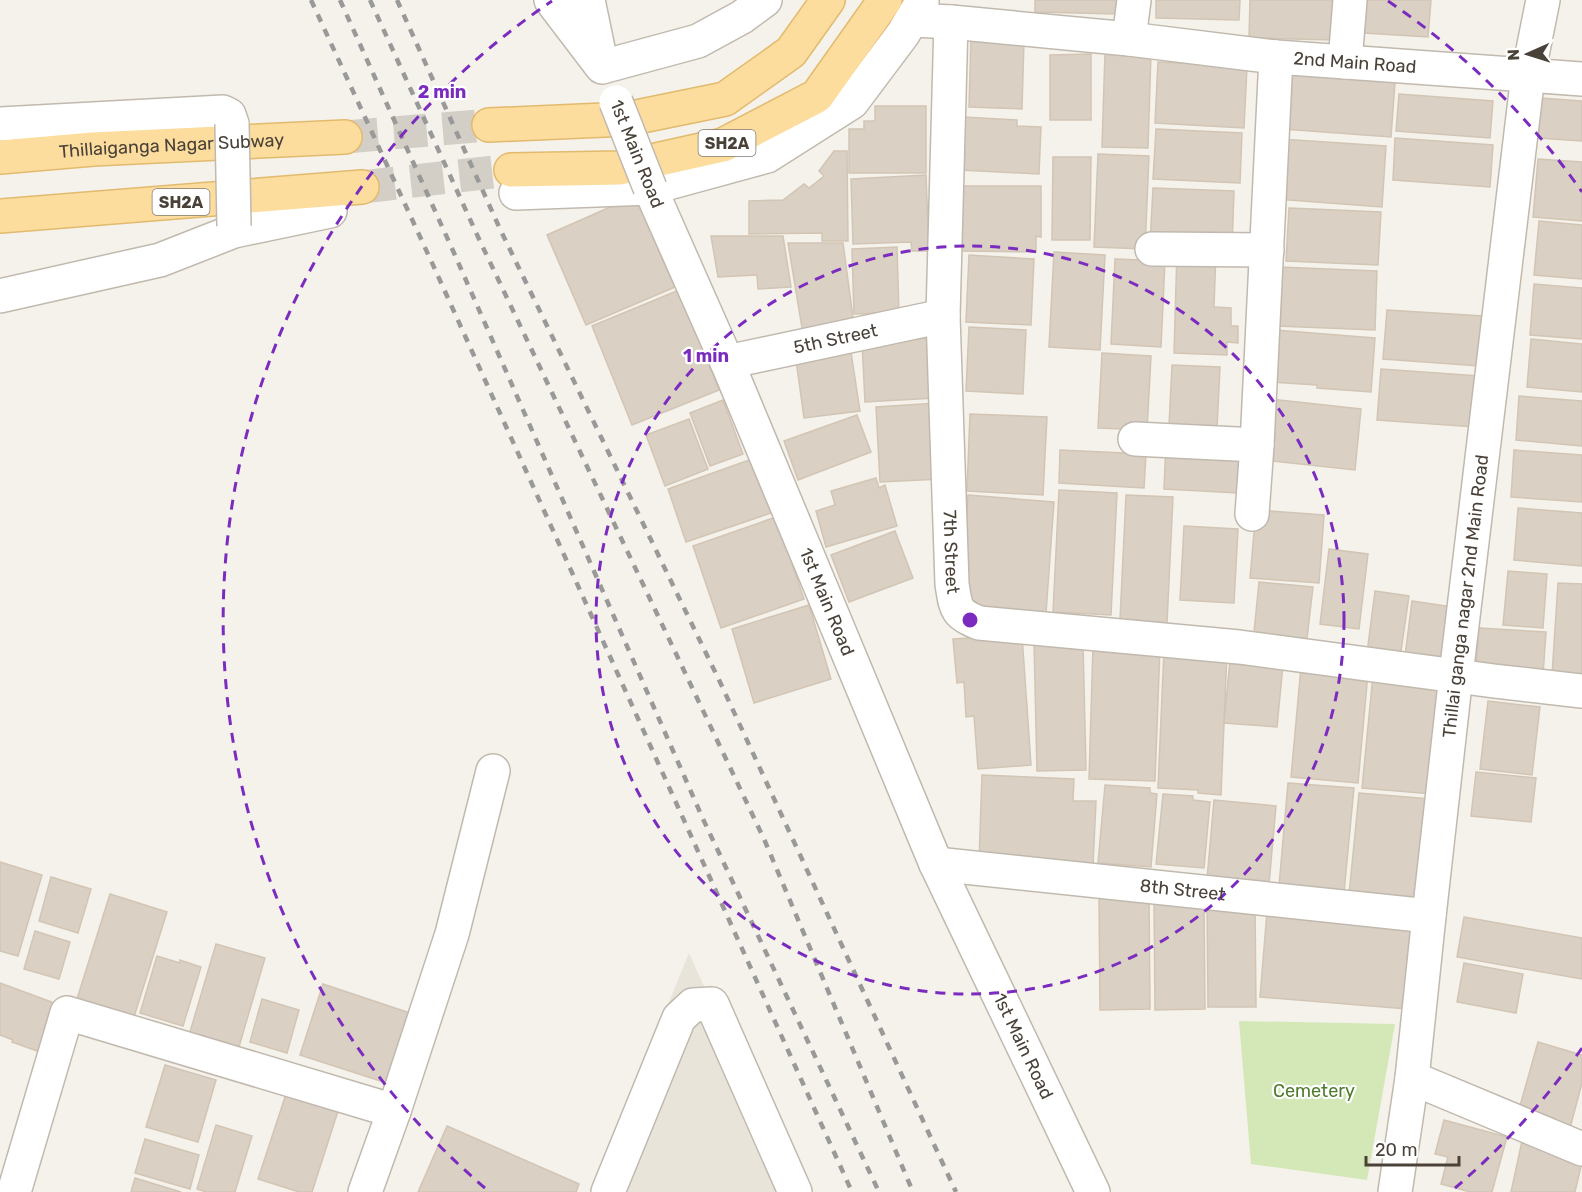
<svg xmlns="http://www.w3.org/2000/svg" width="1582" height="1192" viewBox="0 0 1582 1192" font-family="Rubik,sans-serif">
<rect width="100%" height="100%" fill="#f5f2eb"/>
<path fill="#e9e4da" d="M689 953 797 1192H591Z"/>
<path fill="#d3e8b6" d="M1239 1021 1395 1024 1367 1180 1251 1164Z"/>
<g fill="#dad0c4" stroke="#d2c5b4" stroke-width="1.5">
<path d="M1035 0H1117V14L1035 12Z"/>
<path d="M1156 0H1240L1239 20 1156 18Z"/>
<path d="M1250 0H1335L1334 40 1249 38Z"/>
<path d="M1366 0H1431L1428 37 1364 33Z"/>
<path d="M971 38 1024 40 1022 109 969 107Z"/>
<path d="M1105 52 1151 53 1148 148 1102 147Z"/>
<path d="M1091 54V120H1050V55Z"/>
<path d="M1158 62 1247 66 1244 128 1155 123Z"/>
<path d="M1287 74 1395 82 1391 137 1283 129Z"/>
<path d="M1399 94 1493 101 1490 138 1396 131Z"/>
<path d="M1541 98 1582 101V141L1538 138Z"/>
<path d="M875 106H926V173H849V129H864V121H875Z"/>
<path d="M963 117 1017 120V126L1041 127 1039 174 960 170Z"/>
<path d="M1156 129 1242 133 1240 183 1153 179Z"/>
<path d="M1395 138 1493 145 1490 187 1393 180Z"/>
<path d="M1280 139 1386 146 1382 207 1276 199Z"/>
<path d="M834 151H847L848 241H822V233L749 234V201L783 200 804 184 809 188 824 176 819 171Z"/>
<path d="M1098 154 1149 156 1145 249 1094 247Z"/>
<path d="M1053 157H1091L1090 240H1052Z"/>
<path d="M1538 159 1582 162V221L1533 217Z"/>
<path d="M926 175 929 251H912L911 242 853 244 851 179Z"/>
<path d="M960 186H1041V237L1036 236V252L960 251Z"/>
<path d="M1153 188 1234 191 1232 247 1150 243Z"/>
<path d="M635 196 675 287 586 325 547 235Z"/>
<path d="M1289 208 1381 212 1378 265 1286 261Z"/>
<path d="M1539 221 1582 225V279L1534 275Z"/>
<path d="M711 236H783L791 287 758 289 757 275 718 277Z"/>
<path d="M788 243H843L854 325 803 334Z"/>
<path d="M897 247 899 313 854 314 852 249Z"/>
<path d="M1177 251 1216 252 1214 307 1231 308V326H1238V343L1227 342V355L1174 353Z"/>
<path d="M1054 252 1105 255 1100 350 1049 347Z"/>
<path d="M969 255 1034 259 1031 325 966 322Z"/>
<path d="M1115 259 1165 261 1161 347 1111 344Z"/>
<path d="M1279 267 1377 271 1375 330 1277 326Z"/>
<path d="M1534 284 1582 288V339L1530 335Z"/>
<path d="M679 290 719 390 632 425 592 326Z"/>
<path d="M1387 310 1483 316 1479 366 1383 359Z"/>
<path d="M969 327 1026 330 1023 394 966 391Z"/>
<path d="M1275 330 1375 338 1371 392 1317 388V385L1271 382Z"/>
<path d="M932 338 935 398 865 402 862 342Z"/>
<path d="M1531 339 1582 344V392L1527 387Z"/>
<path d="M851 352 860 411 804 418 796 360Z"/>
<path d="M1102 353 1151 356 1147 430 1098 428Z"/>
<path d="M1172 365 1220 367 1217 428 1169 426Z"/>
<path d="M1381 369 1479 376 1475 427 1377 420Z"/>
<path d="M1519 396 1582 401V446L1516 440Z"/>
<path d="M1269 399 1361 409 1355 470 1262 460Z"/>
<path d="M723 400 743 454 710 466 690 413Z"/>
<path d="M937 403 941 479 880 482 876 407Z"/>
<path d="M970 414 1047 417 1043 495 967 491Z"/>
<path d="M857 415 871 452 798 480 784 441Z"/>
<path d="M689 419 708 469 665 486 646 435Z"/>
<path d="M1166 443 1241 447 1238 493 1164 489Z"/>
<path d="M1060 450 1146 454 1144 488 1059 483Z"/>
<path d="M1514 450 1582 455V502L1511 497Z"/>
<path d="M752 459 771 513 686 542 668 489Z"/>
<path d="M876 478 879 488 885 485 897 526 826 547 816 511 835 505 831 491Z"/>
<path d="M1059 490 1117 493 1111 615 1053 612Z"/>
<path d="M968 495 1054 502 1046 613 960 606Z"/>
<path d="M1126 495 1173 497 1167 623 1120 620Z"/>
<path d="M1518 508 1582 513V566L1514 560Z"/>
<path d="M1256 510 1324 515 1319 583 1250 578Z"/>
<path d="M776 517 804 599 721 628 693 546Z"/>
<path d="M1184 526 1238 529 1234 603 1180 600Z"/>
<path d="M895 531 913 578 849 602 831 555Z"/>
<path d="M1329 549 1368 554 1359 629 1320 624Z"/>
<path d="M1508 571 1547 574 1543 628 1503 625Z"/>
<path d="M1259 582 1313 587 1306 647 1253 642Z"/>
<path d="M1558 583 1582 584V677L1552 675Z"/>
<path d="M1375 591 1409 596 1400 658 1367 653Z"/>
<path d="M1412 601 1452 607 1445 661 1405 656Z"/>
<path d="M809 605 831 679 754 703 732 629Z"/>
<path d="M1479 628 1546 632 1543 675 1476 670Z"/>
<path d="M1022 635 1031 765 978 769 974 716 966 717 964 682 957 683 953 639Z"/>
<path d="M1083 641 1086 770 1037 771 1034 642Z"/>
<path d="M1093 645 1160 647 1155 781 1089 779Z"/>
<path d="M1164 650 1227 652 1221 795 1198 793V790L1158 788Z"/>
<path d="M1230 660 1283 665 1277 727 1224 723Z"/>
<path d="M1301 667 1368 673 1358 783 1291 777Z"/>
<path d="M1373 675 1442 682 1432 794 1362 788Z"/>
<path d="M1488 701 1540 707 1532 775 1480 769Z"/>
<path d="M1476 772 1536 778 1531 822 1471 816Z"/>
<path d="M982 775 1074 779 1073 801H1096L1093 866 979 862Z"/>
<path d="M1288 783 1354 788 1344 892 1279 886Z"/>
<path d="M1105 785 1150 788V793L1157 794 1151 867 1098 863Z"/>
<path d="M1359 793 1430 799 1421 901 1349 895Z"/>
<path d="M1163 794 1193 796V800L1210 802 1204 868 1156 864Z"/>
<path d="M1214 800 1276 806 1269 884 1207 879Z"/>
<path d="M0 862 42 875 18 956 0 951Z"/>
<path d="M51 877 91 889 78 933 39 921Z"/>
<path d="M1099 893H1149L1150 1009 1100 1010Z"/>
<path d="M110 894 167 912 133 1020 76 1002Z"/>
<path d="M1204 898 1205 1009 1155 1010 1154 899Z"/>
<path d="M1207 901H1255L1256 1007H1208Z"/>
<path d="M1267 912 1414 924 1407 1009 1260 997Z"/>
<path d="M1464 917 1582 938V979L1457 957Z"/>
<path d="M35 931 70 942 59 979 24 969Z"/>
<path d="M216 944 265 958 236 1057 187 1042Z"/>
<path d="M157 956 180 963V960L201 967 183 1026 140 1013Z"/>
<path d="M1464 963 1523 974 1516 1013 1457 1002Z"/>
<path d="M0 983 57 1004 40 1052 12 1042 13 1040 0 1035Z"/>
<path d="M323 984 419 1016 396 1086 300 1055Z"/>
<path d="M262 999 299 1010 287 1053 250 1042Z"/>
<path d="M1538 1042 1582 1055V1083L1570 1128 1518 1113Z"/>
<path d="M165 1065 216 1080 198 1142 146 1127Z"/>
<path d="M288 1088 340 1105 312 1192H299L258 1179Z"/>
<path d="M1444 1120 1507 1137 1492 1192H1470L1441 1184 1448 1157 1435 1154Z"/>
<path d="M216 1125 252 1136 235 1192H206L197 1189Z"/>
<path d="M447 1126 579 1184 576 1192H418Z"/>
<path d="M145 1139 199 1155 190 1189 135 1173Z"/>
<path d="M1522 1141 1582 1162 1575 1192H1511Z"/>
<path d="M135 1178 181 1192H131Z"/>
</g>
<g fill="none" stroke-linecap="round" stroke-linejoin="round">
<g stroke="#d3cfc7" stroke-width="33" stroke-dasharray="33 16" stroke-linecap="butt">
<path d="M345 137 489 125"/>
<path d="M362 187 511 170"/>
</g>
<defs>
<g id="minor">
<path d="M551 0 602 67 698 41 742 17 765 0"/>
<path d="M588 0 600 58"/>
<path id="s1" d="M913 20 951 22 1129 39 1276 57 1582 79"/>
<path id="s2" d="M951 22 943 316 952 584C956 609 955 613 979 623L1239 647 1494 681 1582 691"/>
<path d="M1129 39 1134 0"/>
<path d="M1345 62 1350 0"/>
<path d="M0 124 223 112 229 115 232 124"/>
<path id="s3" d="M650 188 727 362 936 864 1093 1192"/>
<path d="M516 193 650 188 767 156 852 102 903 34 922 2"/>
<path d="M1152 249 1267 250"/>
<path d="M0 296 160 260 234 231 330 211"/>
<path id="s4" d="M727 362 943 316"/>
<path d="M1135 439 1257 445"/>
<path d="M1252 514 1257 445 1276 57"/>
<path id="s5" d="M936 864 1429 916"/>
<path d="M1412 1078 1582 1149"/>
<path d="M394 1111 452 934 493 771"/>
<path d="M14 1192 67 1013 394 1111 365 1192"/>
<path d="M608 1192 679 1018 693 1005 712 1004 795 1192"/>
<path id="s6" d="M1395 1192 1412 1078 1429 916 1456 675 1528 75 1543 0"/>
</g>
<g id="major">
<path d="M489 125 627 119 725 99 791 52 828 0"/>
<path id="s7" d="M0 157 93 149 345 137"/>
<path d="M511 170 620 168 723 145 817 96 885 0"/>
<path d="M0 216 362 187"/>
</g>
</defs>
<use href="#minor" stroke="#c1b9ae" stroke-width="36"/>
<use href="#major" stroke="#e2ba6d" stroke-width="36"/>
<use href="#minor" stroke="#fff" stroke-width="33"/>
<use href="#major" stroke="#fcdd9e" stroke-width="33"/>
<g stroke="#999" stroke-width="4.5" stroke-dasharray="8 8" stroke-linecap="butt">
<path d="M311 0 433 265 852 1192"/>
<path d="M340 0 454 253 703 819 879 1192"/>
<path d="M370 0 479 239 764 839 913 1192"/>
<path d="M397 0 500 229 720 682 956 1192"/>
</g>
<defs>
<g id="minor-bridge">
<path d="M616 102 650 188"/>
<path d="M232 124 234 226"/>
</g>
</defs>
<use href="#minor-bridge" stroke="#c1b9ae" stroke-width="36" stroke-linecap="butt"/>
<use href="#minor-bridge" stroke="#fff" stroke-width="33"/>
</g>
<g fill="none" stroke="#7b2cbf" stroke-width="3" stroke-dasharray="10 8">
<circle cx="970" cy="620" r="374"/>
<path d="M1582 1048A747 747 0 0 1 1455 1188M485 1188A747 747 0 0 1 552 1M1388 1A747 747 0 0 1 1582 192"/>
</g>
<g text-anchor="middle" stroke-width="4.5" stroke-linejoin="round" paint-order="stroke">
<g fill="#fff" stroke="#807b74" stroke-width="1.5">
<rect x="698.5" y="130" width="57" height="26" rx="4.5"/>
<rect x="152.5" y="189" width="57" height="26" rx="4.5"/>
</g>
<g font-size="16" font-weight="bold" fill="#4a4239">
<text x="727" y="149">SH2A</text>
<text x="181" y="208">SH2A</text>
</g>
<g font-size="18" fill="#4a4239" stroke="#fff">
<text dy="6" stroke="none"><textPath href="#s1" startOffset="444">2nd Main Road</textPath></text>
<text dy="6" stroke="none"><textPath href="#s7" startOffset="172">Thillaiganga Nagar Subway</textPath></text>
<text transform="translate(637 154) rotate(68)" y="6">1st Main Road</text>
<text dy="6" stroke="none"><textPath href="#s4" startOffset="111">5th Street</textPath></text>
<text dy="6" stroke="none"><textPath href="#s2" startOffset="530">7th Street</textPath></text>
<text dy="6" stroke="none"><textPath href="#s6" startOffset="600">Thillai ganga nagar 2nd Main Road</textPath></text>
<text dy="6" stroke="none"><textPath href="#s3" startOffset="450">1st Main Road</textPath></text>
<text dy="6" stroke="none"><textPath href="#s5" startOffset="248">8th Street</textPath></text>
<text dy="6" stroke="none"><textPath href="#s3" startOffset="936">1st Main Road</textPath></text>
</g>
<g font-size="18" fill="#4e7b2c" stroke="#fff">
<text x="1314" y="1097">Cemetery</text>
</g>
</g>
<circle cx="970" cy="620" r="9" fill="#7b2cbf" stroke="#fff" stroke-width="3"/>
<g font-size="18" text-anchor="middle" font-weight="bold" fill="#7b2cbf" stroke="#fff" stroke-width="4.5" stroke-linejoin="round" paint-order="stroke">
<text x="442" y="98">2 min</text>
<text x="706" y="362">1 min</text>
</g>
<g transform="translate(1528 54) rotate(267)" stroke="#ffffff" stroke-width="4.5" paint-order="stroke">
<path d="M0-4.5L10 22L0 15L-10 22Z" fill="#4a4239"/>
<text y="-9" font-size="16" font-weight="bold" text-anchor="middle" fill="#4a4239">N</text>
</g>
<path d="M1366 1156v9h93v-9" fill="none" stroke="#4a4239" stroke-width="3"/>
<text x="1375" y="1156" font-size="18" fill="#4a4239" stroke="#ffffff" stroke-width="4.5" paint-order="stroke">20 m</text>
</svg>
